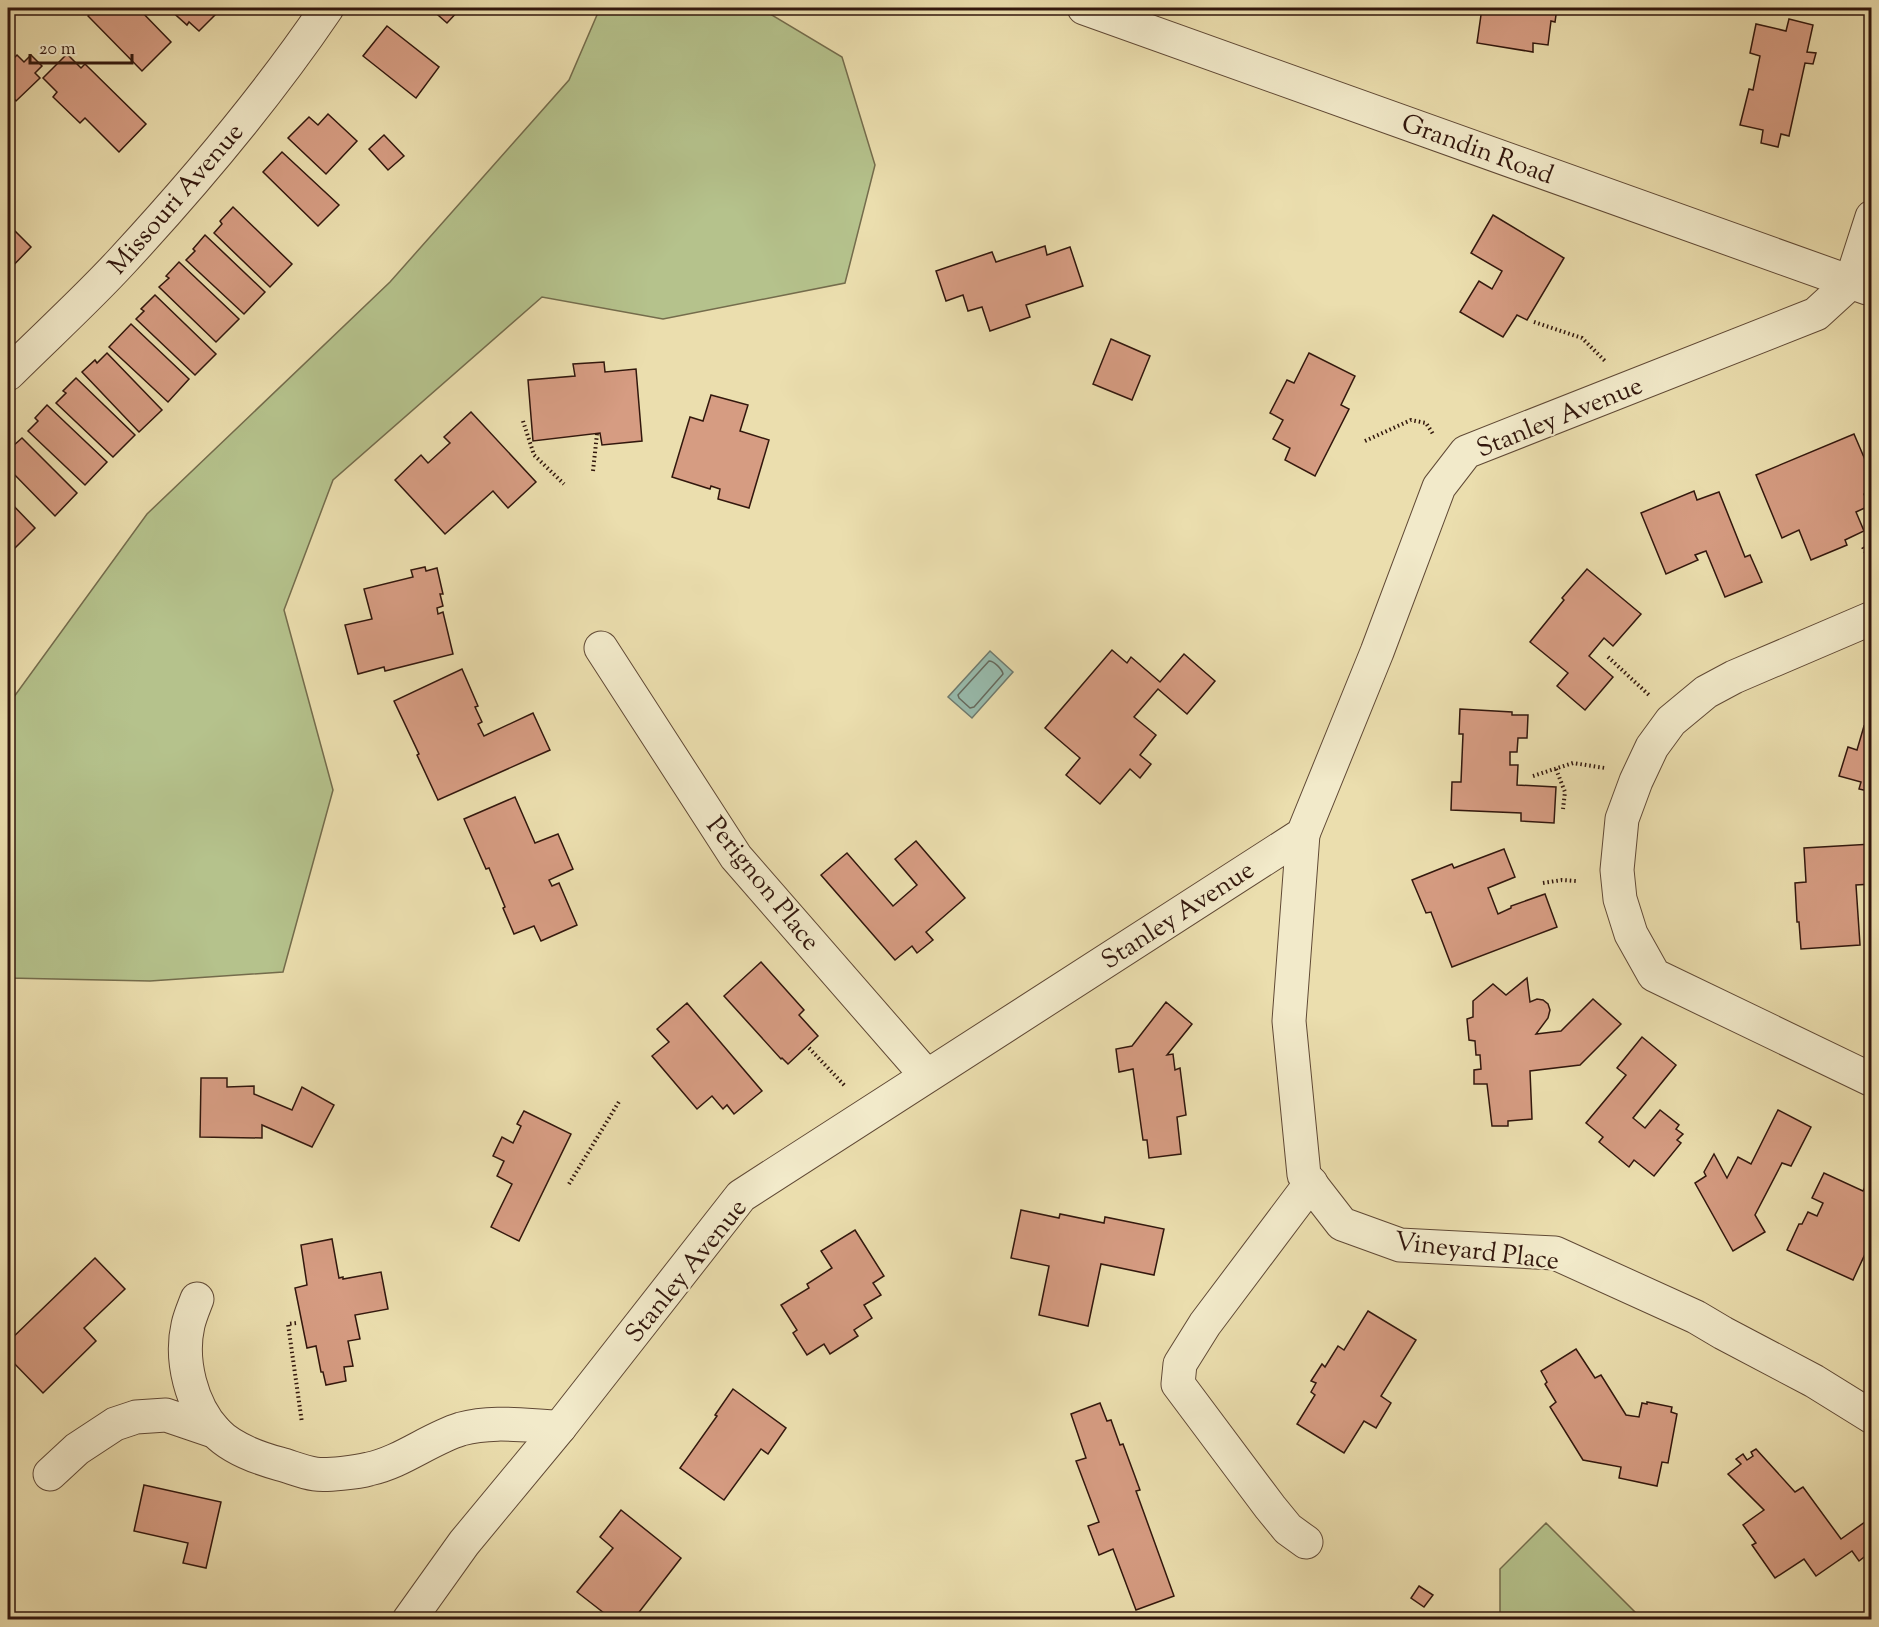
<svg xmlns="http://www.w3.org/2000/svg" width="1879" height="1627" viewBox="0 0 1879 1627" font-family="'Sorts Mill Goudy',serif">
<rect width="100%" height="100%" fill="#ebdeae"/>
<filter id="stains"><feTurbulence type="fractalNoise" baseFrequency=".00333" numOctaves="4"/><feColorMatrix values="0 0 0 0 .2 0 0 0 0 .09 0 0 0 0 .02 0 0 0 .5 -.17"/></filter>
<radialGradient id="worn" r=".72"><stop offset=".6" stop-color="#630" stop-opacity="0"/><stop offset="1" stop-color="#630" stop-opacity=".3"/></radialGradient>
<g fill="#b5c28c" stroke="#746c4c" stroke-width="1.5">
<path d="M600 8H760L842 57 875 165 845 283 663 319 542 297 333 480 284 610 333 790 283 972 150 981 8 978V705L147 514 390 282 569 80Z"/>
<path d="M1546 1523 1642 1619H1500V1569Z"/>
</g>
<path fill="#98bcae" stroke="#6f7a6e" stroke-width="1.5" d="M990 651 1013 672 972 718 948 697Z"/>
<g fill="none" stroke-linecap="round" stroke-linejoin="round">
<path stroke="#656a5e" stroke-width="1.5" d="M989 661C994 661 1002 669 1003 674L974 707 970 708 959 698 958 695Z"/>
</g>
<g fill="#d69c82" stroke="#32170d" stroke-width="1.5">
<path d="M90 8H138L171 42 142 71 88 16 91 12 88 9Z"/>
<path d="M168 8H222L199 31 189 22 187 25Z"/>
<path d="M430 8H461L447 23Z"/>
<path d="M1482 8H1557L1555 22 1551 21 1548 45 1533 43V52L1477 43Z"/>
<path d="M1789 19 1813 25 1807 52 1816 53 1813 64 1805 63 1789 136 1781 134 1778 147 1761 143 1763 130 1740 125 1749 89 1753 90 1760 56 1750 53 1756 24 1786 31Z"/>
<path d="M387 26 439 67 416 98 363 56Z"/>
<path d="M67 54 81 68 85 64 146 124 119 152 85 118 80 123 53 97 57 92 43 78Z"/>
<path d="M17 55 24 62 31 55 42 66 35 73 40 78 16 101 8 92V64Z"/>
<path d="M328 114 357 141 326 174 288 138 309 117 318 125Z"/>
<path d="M384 135 404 156 388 170 369 149Z"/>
<path d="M282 152 339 205 318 226 263 172Z"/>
<path d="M233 207 292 264 270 287 214 233 222 224 220 221Z"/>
<path d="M1493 215 1564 258 1527 320 1517 315 1503 337 1460 312 1479 281 1492 289 1502 271 1471 253Z"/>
<path d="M8 224 31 247 8 271Z"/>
<path d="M205 235 265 292 244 314 186 260 195 251 193 249Z"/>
<path d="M1045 246 1047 255 1070 247 1083 286 1026 305 1030 317 990 331 982 307 968 311 963 295 946 301 936 271 992 252 996 262Z"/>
<path d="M179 262 239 319 216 342 159 287 169 278 166 276Z"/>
<path d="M155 295 216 354 195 375 136 319 144 311 141 309Z"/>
<path d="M131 324 189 379 168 402 109 347Z"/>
<path d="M1111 339 1150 356 1132 400 1093 384Z"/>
<path d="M107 353 162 410 139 432 82 372 95 360 97 363Z"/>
<path d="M1309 353 1355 376 1341 405 1349 409 1315 476 1285 460 1290 448 1273 439 1283 420 1270 413 1287 380 1294 383Z"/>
<path d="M604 362 605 372 636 369 642 441 602 445 600 433 533 441 528 380 575 376 573 364Z"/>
<path d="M76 378 135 435 113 457 56 403 66 393 63 391Z"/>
<path d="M711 395 748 405 740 431 769 440 749 508 718 499 720 489 711 486 710 489 672 477 690 417 703 421Z"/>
<path d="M47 405 107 462 85 485 28 431 38 421 35 418Z"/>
<path d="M471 412 536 482 508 508 493 491 445 534 395 480 421 455 428 463 450 443 444 437Z"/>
<path d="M1854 434 1872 476V490L1864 494 1869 506 1856 512 1864 531 1845 540 1847 545 1811 560 1799 530 1782 538 1756 475Z"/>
<path d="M22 438 77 493 55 516 8 468V447L11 444 13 446Z"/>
<path d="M1694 491 1697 500 1719 492 1745 557 1750 555 1762 582 1725 597 1706 551 1695 555 1698 560 1666 574 1641 513Z"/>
<path d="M8 500 35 528 12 551 8 547Z"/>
<path d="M425 567 426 571 437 568 443 594H440L443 606 437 608 438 614 443 612 453 654 385 671 384 667 358 674 345 625 372 619 364 589 413 577 411 570Z"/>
<path d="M1587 569 1641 614 1613 646 1604 638 1589 656 1613 677 1585 710 1557 686 1568 673 1530 642 1564 600 1562 598Z"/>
<path d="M1112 650 1127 663 1131 657 1160 682 1184 654 1215 681 1187 714 1158 689 1134 717 1156 735 1140 755 1151 764 1140 778 1130 769 1100 804 1066 775 1080 758 1045 728Z"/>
<path d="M462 669 478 706 475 707 482 722 478 724 484 736 533 713 550 750 438 800 417 755 419 754 394 701Z"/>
<path d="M1460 709 1512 712V715H1528L1527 738H1518L1517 752H1510V765H1518L1517 785 1556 787 1554 823 1521 821V813L1451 810 1452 782H1461L1463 734H1459Z"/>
<path d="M1864 726 1872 729V792L1859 789 1861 782 1839 776 1848 747 1857 750Z"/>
<path d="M515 797 535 843 558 834 573 869 549 880 552 886 559 883 577 925 541 941 534 926 514 934 503 908 505 907 489 868 486 869 464 819Z"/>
<path d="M916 841 965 898 926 932 933 940 917 953 912 946 895 960 821 875 847 853 893 906 917 885 895 859Z"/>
<path d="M1872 844V884L1856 885 1860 945 1801 949 1799 922H1797L1795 883 1806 882 1804 848Z"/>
<path d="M1504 849 1515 877 1488 888 1498 914 1511 908V906L1545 894 1557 927 1452 967 1431 912 1426 913 1412 880 1452 864 1454 868Z"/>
<path d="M761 962 804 1010 799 1015 818 1036 788 1064 782 1058 781 1059 724 996Z"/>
<path d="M1527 978 1530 1002 1537 999 1543 1000 1548 1004 1550 1010 1548 1018 1536 1034 1561 1031 1593 999 1621 1024 1580 1065 1530 1071 1532 1119 1508 1121V1126H1492L1487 1084H1474V1070L1481 1069 1480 1055H1476L1475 1041 1469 1040 1467 1019 1473 1017V1001L1493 984 1506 995Z"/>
<path d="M1166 1002 1192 1024 1167 1055 1173 1054 1175 1070 1180 1068 1186 1115 1177 1117 1181 1154 1149 1158 1147 1140H1143L1133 1069 1119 1072 1116 1049 1132 1046Z"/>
<path d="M687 1003 762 1091 734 1114 727 1105 723 1109 712 1096 697 1109 652 1056 669 1042 657 1029Z"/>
<path d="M1642 1037 1676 1065 1633 1118 1645 1128 1660 1110 1679 1125 1676 1129 1683 1134 1677 1140 1681 1143 1654 1176 1634 1160 1629 1167 1599 1142 1603 1137 1586 1123 1626 1075 1617 1068Z"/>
<path d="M201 1078H227V1087L254 1086V1094L292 1110 302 1087 334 1105 312 1147 262 1125V1138L200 1137Z"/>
<path d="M1778 1110 1811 1127 1791 1166 1782 1163 1755 1215 1765 1232 1733 1251 1695 1183 1706 1176 1704 1172 1714 1154 1727 1178 1738 1157 1751 1164Z"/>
<path d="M524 1111 571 1134 519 1241 491 1227 512 1184 497 1176 504 1161 493 1156 502 1137 513 1143 521 1126 517 1124Z"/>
<path d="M1872 1172V1239L1853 1280 1787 1250 1799 1224H1802L1808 1212 1817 1216 1823 1203 1812 1198 1824 1173 1863 1191Z"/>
<path d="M1021 1210 1059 1218 1060 1214 1104 1223 1105 1217 1164 1229 1154 1275 1101 1264 1088 1326 1039 1315 1049 1266 1011 1258Z"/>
<path d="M855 1230 884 1276 873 1283 881 1295 864 1305 872 1318 854 1330 858 1336 830 1354 824 1344 807 1355 793 1333 797 1330 781 1305 809 1288 807 1284 832 1268 821 1251Z"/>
<path d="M332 1239 339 1278 343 1277V1279L381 1272 388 1309 355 1315 360 1339 348 1341 353 1366 344 1367 346 1381 326 1385 323 1372H321L316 1346 307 1348 295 1288 307 1285 301 1245Z"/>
<path d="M95 1258 125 1289 84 1328 96 1341 43 1393 8 1357V1342Z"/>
<path d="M1368 1311 1416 1340 1381 1396 1391 1403 1376 1428 1364 1421 1344 1453 1297 1424 1315 1395 1311 1392 1316 1383 1311 1381 1322 1364 1325 1367 1338 1346 1344 1350Z"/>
<path d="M1576 1349 1595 1378 1601 1375 1626 1415 1639 1417 1642 1403 1647 1404V1402L1672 1407 1671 1412 1677 1414 1668 1463 1662 1462 1657 1486 1619 1478 1621 1467 1583 1460 1550 1407 1556 1402 1545 1384 1547 1382 1541 1371Z"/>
<path d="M733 1389 786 1428 768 1454 761 1449 724 1500 680 1468 717 1416 715 1415Z"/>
<path d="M1100 1403 1107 1421 1111 1420 1120 1445 1123 1444 1140 1490 1136 1491 1174 1596 1136 1610 1113 1549 1099 1555 1088 1526 1099 1522 1076 1461 1086 1458 1071 1414Z"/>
<path d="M1756 1449 1795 1492 1803 1487 1841 1539 1872 1517V1560L1868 1554 1859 1561 1852 1551 1816 1576 1804 1559 1775 1578 1752 1545 1756 1543 1743 1525 1764 1510 1728 1474 1741 1464 1736 1459 1743 1454 1747 1460 1753 1456 1751 1452Z"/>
<path d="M144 1485 221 1502 206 1568 183 1563 188 1543 134 1531Z"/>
<path d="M621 1510 681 1558 633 1620H613L577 1592 613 1548 600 1537Z"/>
<path d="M1419 1586 1433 1595 1424 1607 1411 1598Z"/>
</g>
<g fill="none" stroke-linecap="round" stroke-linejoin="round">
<defs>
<g id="minor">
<path d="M1084 8 1867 288"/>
<path d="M8 374C45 337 85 301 121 262 195 182 266 98 327 8"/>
<path d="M1872 618 1734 677 1706 692 1671 721 1652 747 1636 781 1622 819 1617 870 1620 899 1631 934 1654 975 1872 1080"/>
<path d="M601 648 736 857 926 1075"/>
<path d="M1303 834 1289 1021 1304 1175 1342 1224 1400 1245 1555 1253 1696 1317 1723 1333 1814 1381 1872 1417"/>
<path d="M197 1299C194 1307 190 1316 188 1325 180 1360 191 1405 216 1432 232 1449 258 1458 280 1464 291 1467 303 1472 315 1474 326 1476 358 1472 369 1469 402 1462 429 1439 461 1429 493 1420 527 1426 560 1427"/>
<path d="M50 1474 77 1449 115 1424 136 1417 166 1415 216 1432"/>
<path d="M1306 1542 1288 1529 1270 1507 1178 1384 1180 1364 1205 1324 1311 1183"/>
<path d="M409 1620 464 1543 560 1427 741 1196 1303 834 1377 652 1439 487 1466 452 1816 314 1851 282 1872 217"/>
</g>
</defs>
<use href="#minor" stroke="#604935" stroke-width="35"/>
<g stroke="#32170d" stroke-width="4" stroke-dasharray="1.5 3" stroke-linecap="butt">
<path d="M1534 322 1582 338 1605 361"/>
<path d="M523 421 534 455 564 484"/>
<path d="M1365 441 1411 420 1426 423 1433 434"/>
<path d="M593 471 597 434"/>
<path d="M1863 547 1872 564"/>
<path d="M1608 657 1649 695"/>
<path d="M1556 769 1565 792 1563 809"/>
<path d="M1533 776 1573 763 1605 768"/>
<path d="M1543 883 1562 880 1576 881"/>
<path d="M809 1048 845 1086"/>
<path d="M569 1184 620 1100"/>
<path d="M296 1323 288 1324 302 1423"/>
</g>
<use href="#minor" stroke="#f2eaca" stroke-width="33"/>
</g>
<g text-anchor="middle" stroke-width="4.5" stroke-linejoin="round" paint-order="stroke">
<g font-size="26" fill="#32170d" stroke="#f2eaca">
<text transform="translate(1478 148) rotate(20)" y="9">Grandin Road</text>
<text transform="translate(175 198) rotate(-49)" y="9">Missouri Avenue</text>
<text transform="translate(1559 416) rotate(-22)" y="9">Stanley Avenue</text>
<text transform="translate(764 883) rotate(51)" y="9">Perignon Place</text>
<text transform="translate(1177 914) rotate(-33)" y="9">Stanley Avenue</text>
<text transform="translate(1477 1250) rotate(7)" y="9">Vineyard Place</text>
<text transform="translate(685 1270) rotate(-51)" y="9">Stanley Avenue</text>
</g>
</g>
<rect width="1879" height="1627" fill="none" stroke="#ebdeae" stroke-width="30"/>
<rect x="9" y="9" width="1861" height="1609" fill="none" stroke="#32170d" stroke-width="3"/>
<rect x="15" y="15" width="1849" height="1597" fill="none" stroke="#32170d" stroke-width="1.5"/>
<path d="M30 54v9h102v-9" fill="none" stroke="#32170d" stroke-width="3"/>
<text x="39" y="54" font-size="18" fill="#32170d" stroke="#f2eaca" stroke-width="4.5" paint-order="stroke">20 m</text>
<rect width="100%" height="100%" filter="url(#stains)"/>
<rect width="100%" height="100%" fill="url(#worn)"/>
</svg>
